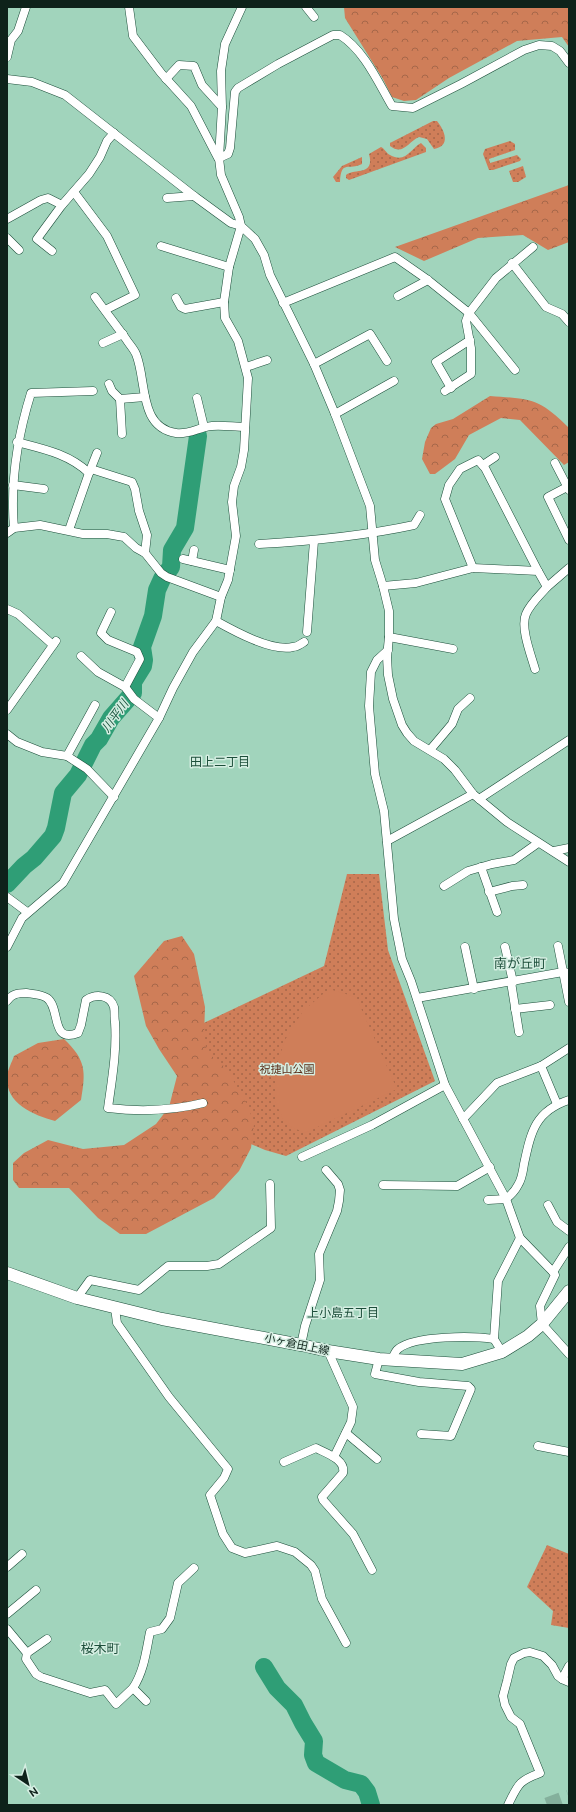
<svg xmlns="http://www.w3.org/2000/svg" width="576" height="1812" viewBox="0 0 576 1812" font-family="Ubuntu,'Noto Sans JP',sans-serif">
<defs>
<pattern id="grass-dots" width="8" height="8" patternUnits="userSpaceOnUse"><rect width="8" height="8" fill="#cf7e59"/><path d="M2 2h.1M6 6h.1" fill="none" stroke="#a66749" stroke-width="1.8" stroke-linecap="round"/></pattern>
<pattern id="forest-crowns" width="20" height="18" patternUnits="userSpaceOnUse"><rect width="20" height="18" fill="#cf7e59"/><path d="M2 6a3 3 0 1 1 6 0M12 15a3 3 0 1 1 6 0" fill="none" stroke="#a66749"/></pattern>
</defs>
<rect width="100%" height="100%" fill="#a1d4bc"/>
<g fill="url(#grass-dots)">
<path d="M433 121H437C445 131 451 146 434 149L427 139 419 137C408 142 403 156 390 146V143Z"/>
<path d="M510 141 515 144V150L489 159 490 163 517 155 521 159 520 161 493 170H489L483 154 485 149Z"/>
<path d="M421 143 426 148V152L349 180 346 178V175C355 168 375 176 369 154L381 147C385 149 386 153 390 155 406 164 411 148 421 143Z"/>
<path d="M362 157V164C349 171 341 159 340 182H336L333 177 342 166Z"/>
<path d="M523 166 526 177 518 182H513L509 171Z"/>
<path d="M347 874H379L388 950 435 1081 286 1156 265 1150 225 1133 189 1030 324 966Z"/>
<path d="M547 1545 569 1554V1628L551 1625 553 1611 527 1587Z"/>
</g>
<g fill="url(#forest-crowns)">
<path d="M344 7H569V47L562 37 517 41 449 78 416 100 404 101 392 97 383 79 345 18Z"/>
<path d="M569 185V242L548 250 523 235 478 238 424 261 395 247Z"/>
<path d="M490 396C531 399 539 398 569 428V462L564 465 520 420 501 418 469 435 455 459 435 474H430L422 459 425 442 431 428 436 424 453 419Z"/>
<path d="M182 936 194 954 205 1007 204 1036 207 1052 226 1068 248 1106 254 1124 251 1148 239 1171 214 1198 146 1234H120L98 1218 69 1188H19L13 1180V1163L24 1153 48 1140 83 1149 124 1145 156 1124 169 1107 177 1076 159 1049 146 1026 134 976 164 941Z"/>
<path d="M64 1039C86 1060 86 1071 81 1100L55 1121C34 1115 5 1104 7 1076 8 1069 12 1062 14 1056L38 1043Z"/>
</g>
<path fill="#cf7e59" d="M329 989 356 997 397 1089 305 1133 285 1124 275 1101V1071L285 1040 303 1011Z"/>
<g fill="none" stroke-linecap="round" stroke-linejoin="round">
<g stroke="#2f9e76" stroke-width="18">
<path d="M7 884 24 866 34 858 53 836 56 828 63 793 78 775 93 745 99 739 111 718 133 693V682L143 666 144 660 142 647 153 616 157 590 162 579 171 567 172 550 185 528 198 436"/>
<path d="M264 1667 277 1688 294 1705 303 1723 314 1741 313 1755 316 1763 345 1780 361 1784 367 1792 371 1805"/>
</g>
<path stroke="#84b09c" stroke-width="15" stroke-dasharray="15 8" stroke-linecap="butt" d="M547 1805 569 1797"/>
<defs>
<g id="minor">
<path d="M129 7 133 36 161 73 191 106 218 158"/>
<path d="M306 7 314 17"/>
<path d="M7 57 11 40 18 31 26 7"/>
<path d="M7 79 32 82 65 95 194 196 231 223 241 226 255 239 264 255 270 275 314 364 335 414 370 506 375 560 383 586 416 583 473 568 538 571 547 587C540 595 530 604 526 614 520 627 531 655 535 669"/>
<path d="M166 79 179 65 194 66 202 85 222 107"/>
<path d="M219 158 228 154 230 148 235 92 238 88 278 64 333 35H340C364 50 378 82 392 106L413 108 461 84 524 50 539 45 552 46 560 51 569 63"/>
<path d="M74 192 107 236 135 295 105 310"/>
<path d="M167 198 194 196"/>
<path d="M7 219 41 200 48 198 62 205"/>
<path d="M7 238 19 250"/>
<path d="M161 246 229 267"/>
<path d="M52 251 37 239 62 205 89 174 100 157 107 141 114 133"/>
<path d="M512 263 546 307 562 314 569 322"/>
<path d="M398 296 428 280"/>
<path d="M95 297C105 311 116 325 126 339 129 344 134 349 136 354 147 380 138 427 176 433 189 435 199 427 212 426 223 425 234 427 245 427"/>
<path d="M176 298 181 307 185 309 224 302"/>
<path d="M283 303 395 257 428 280 469 313 515 370"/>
<path d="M103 343 123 334"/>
<path d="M314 364 370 334 387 361"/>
<path d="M246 367 267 360"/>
<path d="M109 384 112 391 120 399 145 397"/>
<path d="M451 388 436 362 470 340"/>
<path d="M445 391 471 374V348L466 321 469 313 496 278 533 247"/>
<path d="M197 398 204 427"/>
<path d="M120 399 122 434"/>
<path d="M335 414 394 381"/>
<path d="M17 442C44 449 69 454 89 473"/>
<path d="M555 463 569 490"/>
<path d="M483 465 495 457"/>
<path d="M91 469 132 482 135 489 139 511 147 535 145 553"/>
<path d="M13 485 44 489"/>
<path d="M567 487 548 497 569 540"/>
<path d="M14 528C10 481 17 438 31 393L93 391"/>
<path d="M69 530 89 473 97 453"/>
<path d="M7 533 14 528 40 525 83 534H107L124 537 136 548 145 553 161 573 167 577 221 597"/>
<path d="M259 544C312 541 363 536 414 525L420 515"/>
<path d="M183 559 230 570"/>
<path d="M192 561 194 550"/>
<path d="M473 568 445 499 449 485 460 469 478 460 485 468 538 571"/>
<path d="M383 586 389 611V637L387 657 388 675 393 699 402 725 407 733 414 741 444 759 455 770 473 794 507 822 569 862"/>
<path d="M547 587 569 568"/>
<path d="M7 609 18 614 53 645"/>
<path d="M111 612 101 633 108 640 137 652 140 659 125 687"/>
<path d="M216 621C234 631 272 652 293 647 297 647 301 644 304 642"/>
<path d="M307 632 314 541"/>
<path d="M389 637 453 649"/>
<path d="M388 650 377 660 371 672 369 706 375 774 384 811 394 919 402 959 411 981 445 1085 506 1199 520 1238 553 1272 569 1247"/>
<path d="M81 656 98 672 125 687 134 699 159 718"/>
<path d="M7 710 56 641"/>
<path d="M7 734 17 742 42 752 67 756 87 769 114 797"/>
<path d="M430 750 452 724 458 709 470 698"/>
<path d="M67 756 95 705"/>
<path d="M479 799 569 740"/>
<path d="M387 841 473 794"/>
<path d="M554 851 569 848"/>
<path d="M481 867 497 912"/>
<path d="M444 886 468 871 492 864 514 860 538 843"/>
<path d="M489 892 512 886 523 885"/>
<path d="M7 897 27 912"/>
<path d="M558 946 569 1002"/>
<path d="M7 947 22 918 63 883 159 718 173 688 193 652 216 621 221 597 228 580 236 536 232 502 234 486 241 467 244 450 248 378 238 341 225 318 224 302 229 267 241 226 239 217 221 175 219 158 222 107 221 71 225 44 242 7"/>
<path d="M465 947 474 989"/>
<path d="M505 947 513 982"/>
<path d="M511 982 519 1032"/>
<path d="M417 998 563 972 569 973"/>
<path d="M7 1001C12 994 17 993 26 993 32 994 41 994 47 998 61 1008 50 1044 78 1033L81 1025 86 1000C95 994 110 994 114 1007 115 1012 114 1018 115 1022 117 1051 112 1079 108 1108 141 1112 171 1111 203 1103"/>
<path d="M515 1009 550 1005"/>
<path d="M541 1066 557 1104"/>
<path d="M463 1119 497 1083 541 1066 569 1048"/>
<path d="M302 1157 372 1125 445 1085"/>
<path d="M383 1185 457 1186 490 1167"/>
<path d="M488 1200 506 1199C511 1195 515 1191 518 1185 522 1179 523 1171 524 1164 531 1132 535 1111 569 1100"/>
<path d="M548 1205 557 1222 569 1231"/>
<path d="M553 1272 555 1275 540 1306 542 1324 569 1354"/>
<path d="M77 1298 90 1280 139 1290 168 1266H207L219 1264 271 1228 270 1184"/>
<path d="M115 1308 117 1323 169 1397 228 1469 224 1478 210 1495 223 1534 232 1548 245 1553 277 1546 295 1552 311 1565 315 1571 322 1599 346 1643"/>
<path d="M301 1345 305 1326 320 1280 319 1254 337 1211 339 1201 340 1190 338 1184 326 1170"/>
<path d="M328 1351 353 1407 351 1422 334 1457"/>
<path d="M502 1352 494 1339 498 1281 520 1238"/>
<path d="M379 1359 375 1374 419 1382 468 1386 471 1389 451 1436 421 1434"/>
<path d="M392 1359C394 1356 395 1351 398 1349 415 1335 474 1336 494 1339"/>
<path d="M346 1433 377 1459"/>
<path d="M538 1446 569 1452"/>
<path d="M284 1462 316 1448C325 1453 346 1459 343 1473L322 1497 323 1500 353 1534 372 1570"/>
<path d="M7 1567 22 1554"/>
<path d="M7 1614 36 1590"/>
<path d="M7 1629 27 1653"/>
<path d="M47 1639 27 1653 26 1659 36 1674 41 1677 90 1693 105 1690 116 1704 133 1688 146 1701"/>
<path d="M569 1666 562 1679 569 1682"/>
<path d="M133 1688C144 1671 146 1652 150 1632L162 1629 170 1618 178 1583 194 1568"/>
<path d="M508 1805C518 1785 518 1781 540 1773L520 1724 511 1717 505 1705 503 1696 507 1681 511 1664 514 1658 524 1653 530 1652 543 1656 552 1665 558 1676 562 1679"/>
</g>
<path id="secondary" d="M7 1273 77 1298 162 1319 301 1345 328 1351 379 1359 462 1364 502 1352 528 1336 542 1324 569 1291"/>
</defs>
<use href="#minor" stroke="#1c4e3a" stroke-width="9"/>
<use href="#secondary" stroke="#1c4e3a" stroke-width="13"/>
<use href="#minor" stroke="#fff" stroke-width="8"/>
<use href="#secondary" stroke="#fff" stroke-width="12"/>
</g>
<g text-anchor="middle" stroke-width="3" stroke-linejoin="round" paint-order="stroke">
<g font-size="11" fill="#582d19" stroke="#d5eee2">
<text x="287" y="1073">祝捷山公園</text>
</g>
<g font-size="11" fill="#0e221a" stroke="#d5eee2">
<text transform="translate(297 1344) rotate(12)" y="4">小ヶ倉田上線</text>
</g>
<g font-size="12" font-style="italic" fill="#1e5741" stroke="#d5eee2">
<text transform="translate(115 716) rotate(-54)" y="4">川平川</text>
</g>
<g font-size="12" fill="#1c4e3a" stroke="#d5eee2">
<text x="220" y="766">田上二丁目</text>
<text x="343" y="1317">上小島五丁目</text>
</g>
<g font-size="13" fill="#1c4e3a" stroke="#d5eee2">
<text x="520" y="968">南が丘町</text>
<text x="100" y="1653">桜木町</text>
</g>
</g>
<rect width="576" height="1812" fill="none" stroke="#0e221a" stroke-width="16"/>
<g transform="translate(28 1784) rotate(145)" stroke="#d5eee2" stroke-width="3" paint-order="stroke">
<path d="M0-3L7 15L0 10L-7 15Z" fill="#0e221a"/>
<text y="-6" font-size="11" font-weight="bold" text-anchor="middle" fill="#0e221a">N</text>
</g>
</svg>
